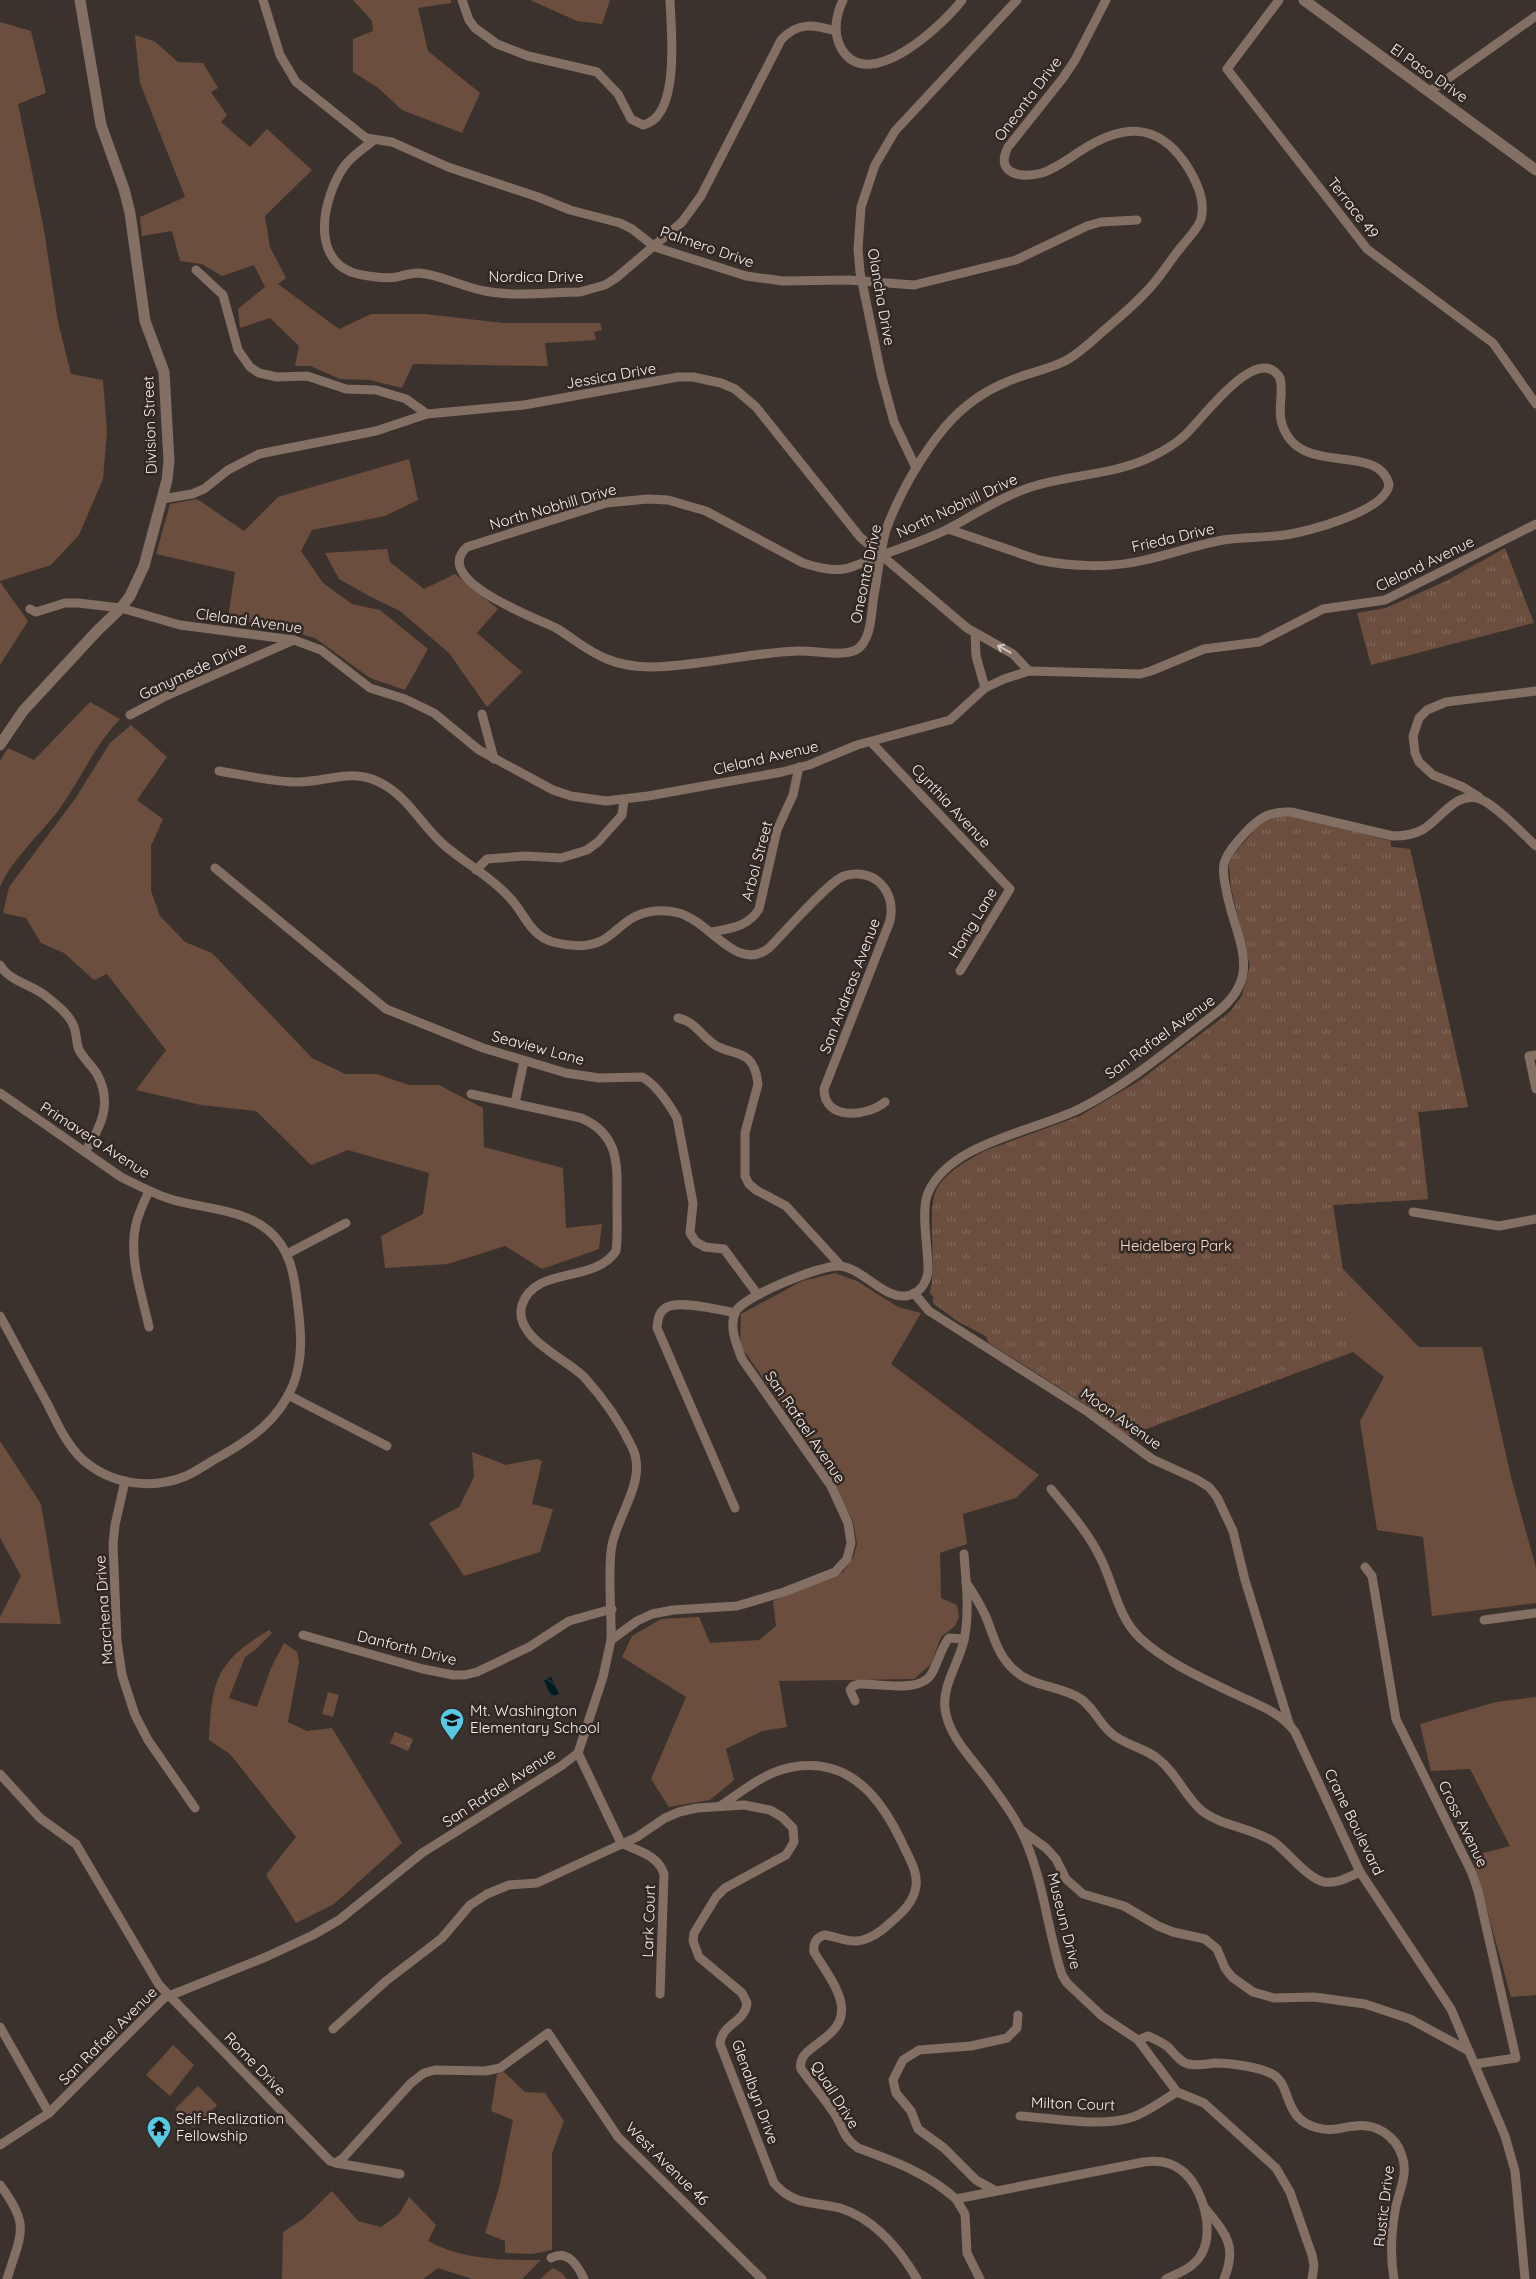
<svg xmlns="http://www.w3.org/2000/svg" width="1536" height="2279" viewBox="0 0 1536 2279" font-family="Quicksand,sans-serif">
<defs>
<pattern id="park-tufts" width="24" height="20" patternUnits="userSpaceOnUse" patternTransform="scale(1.25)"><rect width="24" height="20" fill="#6b4e3e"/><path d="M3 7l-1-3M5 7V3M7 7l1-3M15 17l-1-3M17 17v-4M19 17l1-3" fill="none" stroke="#81685a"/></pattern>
<pattern id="water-waves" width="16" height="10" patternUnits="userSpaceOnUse" patternTransform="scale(1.25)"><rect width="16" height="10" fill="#001d24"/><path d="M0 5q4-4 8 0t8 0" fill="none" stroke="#263e44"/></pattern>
</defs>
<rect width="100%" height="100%" fill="#3c322d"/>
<g fill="#6b4e3e">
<path d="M353 0H451V3L418 8 428 51 480 93 462 133 402 110 377 87 353 72V39L373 31 372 21Z"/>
<path d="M530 0H610L602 24 577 21Z"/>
<path d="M0 22 31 31 46 93 18 104 44 230 58 322 71 374 103 380 107 432 103 479 79 535 51 565 0 581Z"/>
<path d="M135 35 154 41 178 62 203 63 218 88 211 92 227 115 221 122 250 147 267 129 312 170 265 216 270 247 286 278 278 284 339 329 371 314H425L503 323H600L602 330 594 332 596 340 545 343 548 366 413 364 402 388 370 380 340 379 310 366H295L299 346 270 318 240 328 238 309 265 287 254 265 222 276 202 264 180 261 172 231 142 236 140 217 185 197 140 83Z"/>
<path d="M409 459 418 500 385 516 312 530 301 551 323 583 352 604 380 610 428 649 405 690 370 678 315 638 281 628 228 618 235 572 156 554 170 504 197 499 244 531 278 497Z"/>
<path d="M387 549 390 562 424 589 455 574 498 609 477 633 522 672 487 707 449 653 400 611 371 597 339 579 325 553Z"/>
<path d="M0 582 28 621 0 665Z"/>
<path d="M90 702 120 719C94 746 80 781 58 811 41 833 10 862 0 887V761L8 748 34 760Z"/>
<path d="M131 725 167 757 137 800 163 819 151 846V891L160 916 185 942 212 953 312 1058 345 1074H377L409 1085H439L483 1108 484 1147 563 1168 566 1228 602 1224 599 1249 542 1269 505 1246 448 1264 385 1268 381 1236 423 1214 429 1173 348 1150 311 1165 256 1111 201 1105 136 1090 166 1050 107 974 94 980 64 953 41 943 26 918 3 913 9 887 75 799 110 743Z"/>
<path d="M1383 839 1391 841V847L1410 849 1468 1107 1418 1112 1428 1199 1333 1205 1343 1269 1419 1347H1482L1511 1477 1536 1568V1603L1432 1616 1423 1537 1377 1530 1360 1421 1384 1377 1353 1352 1127 1436 1087 1405 989 1343 986 1336 959 1322 933 1303V1296L930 1293C938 1264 926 1209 937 1189 946 1172 968 1160 985 1151L1080 1116 1139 1081 1230 1012 1242 996 1250 966 1231 887 1229 864Z"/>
<path d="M835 1273 857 1281 898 1307 921 1313 891 1364 1039 1475 1016 1498 963 1514 967 1544 940 1553 941 1598 957 1605 959 1617 955 1626 941 1637 931 1664 914 1679 779 1681 787 1727 762 1731 726 1749 734 1780 710 1800 669 1807 651 1779 686 1697 622 1657 632 1636 661 1619 699 1617 710 1643 759 1640 776 1626 773 1601 843 1572 853 1558 857 1544 853 1521 816 1454 740 1345 741 1314 802 1281Z"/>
<path d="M0 1441 41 1504 61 1624 0 1623V1617L21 1576 0 1538Z"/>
<path d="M472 1452 506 1465 537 1459 542 1461 532 1504 553 1509 540 1552 464 1576 429 1523 459 1507 474 1477Z"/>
<path d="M269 1630 272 1633 254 1651 245 1657 229 1698 257 1707 271 1668 284 1643 297 1652 299 1662 288 1722 307 1731 332 1728 402 1843 334 1904 296 1923 266 1875 296 1837 230 1754 209 1740C212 1680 216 1662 269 1630Z"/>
<path d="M328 1692 339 1695 333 1717 322 1714Z"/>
<path d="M1536 1697V1995L1511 1997 1472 1856 1510 1846 1470 1769 1431 1771 1420 1724 1496 1702Z"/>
<path d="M173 2045 194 2065 170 2096 146 2075Z"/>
<path d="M504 2072 525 2092 545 2093 564 2121 552 2153V2250L532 2254 505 2253V2241L485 2233 499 2188 513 2120 491 2111 497 2074Z"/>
<path d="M198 2086 217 2105 194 2128 175 2109Z"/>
<path d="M332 2191 358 2221 381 2227 399 2214 409 2197 436 2225 428 2241C463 2260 502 2260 541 2260L522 2279H472L438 2268 423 2279H282L283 2232 303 2219Z"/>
<path d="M553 2268 562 2273 567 2279H540Z"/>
</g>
<g fill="url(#park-tufts)">
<path d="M1505 548 1534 623 1371 665 1357 613 1386 608 1446 581Z"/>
<path d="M1293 815 1391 841V847L1410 849 1468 1107 1418 1112 1428 1199 1333 1205 1352 1352 1127 1436 1087 1405 989 1343 986 1336 959 1322 933 1303V1296L930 1293C938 1264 926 1209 937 1189 946 1172 968 1160 985 1151L1080 1116 1139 1081 1230 1012 1242 996 1250 966 1231 887 1229 864 1233 855 1259 825 1274 817Z"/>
<path d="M395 1732 413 1739 408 1751 390 1743Z"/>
</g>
<path fill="url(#water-waves)" d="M551 1677 559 1694 551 1697 544 1680Z"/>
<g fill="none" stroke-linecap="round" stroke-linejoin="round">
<g stroke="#836f64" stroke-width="9">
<path d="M263 0 280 55 296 82 366 138 392 142 448 167 538 197 570 210 620 223 632 229 655 247 746 276 783 281 848 280 914 285 1016 260 1087 226 1101 222 1137 220"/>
<path d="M462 0 469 20 475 28 497 44 528 56 597 72 618 94 631 119 643 125C681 117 671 29 670 0"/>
<path d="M843 0C836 15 833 33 841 48 868 96 943 25 962 0"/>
<path d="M1279 0 1227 69 1367 249 1493 343 1536 404"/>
<path d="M1429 92 1536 16"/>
<path d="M374 140C363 149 350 157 343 168 324 197 310 255 351 272 363 276 385 279 397 277 404 275 411 273 419 273 442 275 462 287 485 291 514 297 551 292 580 292L605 285 616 278 682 222 701 196 781 40C798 21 815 25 836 31"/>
<path d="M196 270 223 295 238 350 250 367 259 373 277 377 307 376 346 389 376 390 406 399 427 414"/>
<path d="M916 468 894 422 881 374 860 272 858 249 861 207 875 165 895 131 1017 0"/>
<path d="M162 499 192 494 204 489 228 470 259 454 376 431 427 414 524 405 678 377H693L721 383 735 389 756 407 860 537 967 628 1013 654 1029 671"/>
<path d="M948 529 1039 560C1072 567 1112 568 1145 560 1172 554 1196 545 1223 540 1243 537 1264 538 1284 535 1307 532 1387 511 1389 484 1377 441 1299 479 1282 424 1277 410 1284 393 1280 378 1258 340 1201 421 1184 436 1175 444 1165 450 1155 455 1117 475 1071 474 1031 487 1000 497 975 515 946 530 925 540 902 548 879 556 868 560 855 567 844 569 830 571 816 567 803 563L706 511 668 500 648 499 606 503 467 547C430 580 536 618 556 628 573 638 588 652 607 659 621 665 637 667 652 667 700 666 748 653 797 651 813 650 842 657 856 650 872 641 871 612 874 595 878 574 880 551 886 530 898 496 922 454 945 427 962 407 984 391 1009 381 1027 373 1047 370 1065 361 1078 354 1090 343 1101 333 1120 317 1139 301 1154 283 1164 271 1172 258 1182 246 1189 237 1198 229 1201 219 1206 200 1195 178 1185 163 1156 121 1121 125 1082 150 1069 158 1057 168 1042 173 1022 178 994 175 1008 147L1063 78 1075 60 1106 0"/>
<path d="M30 609 36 612 65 603H78L121 608 180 625 294 640 321 650 370 688 405 699 434 713 479 750 553 790 571 796 606 801 648 796 782 772 809 765 857 745 950 720 985 688 1004 679 1029 671 1140 674 1151 671 1204 649 1259 642 1323 609 1385 600 1536 524"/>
<path d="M975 633 976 656 985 688"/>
<path d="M482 714 494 759"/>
<path d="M130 715 164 697 294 640"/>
<path d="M871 742 1010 889 960 971"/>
<path d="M219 771C244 775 272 782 298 782 327 782 351 768 379 782 408 796 421 825 444 845 465 863 491 877 509 897 525 913 529 935 553 942 567 946 587 948 601 941 610 937 617 929 625 923 640 911 660 908 679 913 712 923 737 973 769 948 784 933 828 882 844 876 856 872 870 874 879 882 891 893 893 906 890 921L824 1089C824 1121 867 1117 885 1102"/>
<path d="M1479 797 1463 787 1433 775 1419 762 1415 753 1413 736 1419 718 1427 710 1446 702 1536 691"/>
<path d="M215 868 386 1009 483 1048 566 1073 599 1078 642 1077C657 1085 669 1104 677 1118L693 1203 690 1233 696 1242 705 1247 724 1249 758 1295"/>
<path d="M476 870 487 859 525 856 561 858 587 850 598 842 622 815 624 800"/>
<path d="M712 932C731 928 748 927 759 909L777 830 793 795 799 767"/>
<path d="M0 965C11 983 32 984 47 997 57 1005 70 1015 74 1027 77 1035 76 1043 79 1050 84 1059 92 1066 97 1074 113 1103 101 1127 85 1152"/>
<path d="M678 1018C696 1022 701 1036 715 1045 725 1052 739 1051 748 1059 755 1065 757 1075 758 1084L745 1133V1176L749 1184 756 1190 786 1206 841 1266"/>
<path d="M1536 1055 1529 1056 1536 1089"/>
<path d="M0 1093 121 1177C137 1185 152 1193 170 1199 202 1209 242 1208 269 1231 290 1249 294 1274 297 1299 301 1329 304 1357 293 1385 279 1420 251 1439 219 1457 208 1463 197 1471 186 1476 152 1490 112 1485 83 1460 66 1444 57 1423 47 1403 31 1374 16 1345 0 1316"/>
<path d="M471 1094 581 1118C621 1135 617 1167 617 1204 617 1220 618 1236 616 1251 593 1285 535 1265 522 1305 512 1338 568 1359 585 1378 603 1398 621 1424 632 1447 648 1479 618 1514 612 1545 607 1570 612 1613 611 1640"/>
<path d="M515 1103 524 1061"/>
<path d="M149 1191C144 1202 139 1212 136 1224 128 1256 142 1295 149 1327"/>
<path d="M1413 1212 1499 1226 1536 1219"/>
<path d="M287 1254 346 1223"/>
<path d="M914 1293 929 1311 1088 1412 1152 1459 1196 1479 1209 1487 1217 1497 1233 1531 1245 1580 1289 1723"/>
<path d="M288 1395 387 1446"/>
<path d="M125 1481 115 1525 113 1544 117 1641 122 1675 135 1715 148 1740 195 1808"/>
<path d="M1051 1489C1068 1510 1088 1532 1100 1557 1114 1584 1117 1616 1140 1638 1167 1663 1202 1678 1235 1694 1256 1704 1281 1712 1295 1732L1360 1872 1451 2009 1505 2136 1515 2171 1525 2279"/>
<path d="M735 1508 657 1328C658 1320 658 1312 667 1307 681 1300 720 1310 735 1313"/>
<path d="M964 1554C966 1582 970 1612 964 1640 959 1663 942 1685 945 1709 949 1739 976 1762 992 1786 1005 1804 1019 1823 1027 1844 1044 1886 1048 1932 1062 1975L1067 1983 1102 2016 1138 2040 1177 2092 1204 2103 1276 2168 1290 2192 1312 2255 1314 2266 1312 2279"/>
<path d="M1365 1567 1372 1576 1396 1719 1472 1873 1478 1891 1516 2058 1475 2064"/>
<path d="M966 1582C974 1595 983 1608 988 1622 994 1638 998 1653 1010 1666 1031 1689 1058 1684 1081 1699 1094 1708 1099 1723 1111 1733 1124 1745 1143 1747 1157 1758 1176 1772 1184 1795 1201 1810 1222 1827 1251 1827 1274 1842 1289 1853 1307 1878 1324 1882 1337 1884 1349 1877 1360 1872"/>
<path d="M1484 1620 1536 1613"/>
<path d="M303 1635 423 1669 453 1675H465L477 1672 529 1647 569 1621 612 1609"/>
<path d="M855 1701 850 1690 853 1686 859 1684C879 1683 921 1694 932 1673 938 1662 941 1648 949 1638L964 1639"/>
<path d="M578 1753 621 1843"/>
<path d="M0 1774 40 1818 76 1844 159 1985 330 2161 336 2163 343 2158 411 2083 424 2073 435 2070 485 2071 500 2068 548 2033 618 2137 762 2279"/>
<path d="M720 1806C743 1791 766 1771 793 1767 852 1757 883 1801 904 1847 910 1859 918 1873 916 1886 914 1902 902 1913 890 1923 882 1931 869 1940 857 1941 846 1942 835 1936 824 1935 816 1938 813 1943 814 1952 823 1967 837 1985 841 2003 848 2041 795 2044 801 2069 812 2084 824 2098 834 2113 844 2128 842 2137 858 2148 894 2161 927 2173 956 2199L1144 2162C1157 2160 1171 2162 1181 2170 1203 2186 1215 2231 1201 2255 1193 2268 1179 2273 1166 2279"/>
<path d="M1021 1830 1046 1848 1056 1859 1066 1879 1083 1894 1124 1906 1158 1926 1173 1932 1205 1939 1217 1949 1225 1968 1232 1977 1253 1992 1274 1998 1314 1997 1365 2004 1410 2019 1469 2051"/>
<path d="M621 1843C638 1851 658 1855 664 1874L660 1994"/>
<path d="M0 2027 49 2113"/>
<path d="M333 2029 386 1981 442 1938 470 1905 487 1894 509 1885 537 1883 637 1837 665 1818 679 1812 697 1808 744 1805 770 1810 782 1817 793 1828 794 1842 786 1855 725 1888 716 1897 694 1933 693 1941 699 1957 742 1993 747 2003C745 2023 721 2024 720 2044L774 2183C795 2207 813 2201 840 2208 875 2219 899 2248 917 2279"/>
<path d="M1138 2040 1148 2036C1155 2039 1162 2042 1168 2047 1175 2054 1179 2061 1188 2064 1197 2066 1206 2064 1215 2063 1230 2063 1261 2067 1274 2075 1292 2087 1283 2120 1318 2128 1332 2132 1342 2127 1355 2126 1376 2123 1396 2136 1402 2156 1409 2175 1398 2192 1395 2211 1391 2234 1390 2256 1394 2279"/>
<path d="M1020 2116C1054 2118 1101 2128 1133 2117 1149 2111 1163 2100 1177 2092"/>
<path d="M0 2145 49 2113 164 1998 266 1957 313 1935 339 1920 422 1853 561 1766 578 1753 603 1677 611 1640 637 1621 652 1614 673 1610 737 1606 784 1592 835 1572 847 1559 851 1543 848 1523 831 1486 742 1359C737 1346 728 1326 736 1311 745 1296 822 1264 840 1266 864 1269 882 1298 906 1296 919 1294 926 1284 928 1272 929 1252 920 1211 928 1193 949 1143 1035 1131 1079 1109 1129 1084 1172 1047 1216 1013 1264 976 1237 942 1227 894 1225 884 1222 873 1224 864 1227 852 1238 841 1245 833 1260 817 1270 811 1291 812L1393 836C1403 836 1413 835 1422 830 1440 820 1456 790 1480 799 1496 805 1523 834 1536 846"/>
<path d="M336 2163 400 2174"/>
<path d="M0 2185C31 2226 21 2233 7 2279"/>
<path d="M996 2191 976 2180 944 2148 918 2129 911 2111 896 2093 893 2080 903 2060 919 2050 971 2046 1007 2038 1017 2028 1018 2015"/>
<path d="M956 2199 965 2214 967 2253 980 2279"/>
<path d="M1205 2208C1225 2233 1238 2245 1224 2279"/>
<path d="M551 2258C568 2249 578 2266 584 2279"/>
</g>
<g stroke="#836f64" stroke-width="11">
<path d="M1304 0 1536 170"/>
<path d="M0 745 23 711 97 631 121 608 130 596 144 566 167 480 169 461 164 372 145 321 130 213 124 189 101 125 80 0"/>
</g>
</g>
<defs><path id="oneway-shaft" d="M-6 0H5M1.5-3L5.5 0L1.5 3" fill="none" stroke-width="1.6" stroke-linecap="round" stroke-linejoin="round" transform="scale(1.25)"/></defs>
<use stroke="#cec3bd" href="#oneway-shaft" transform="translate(1004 649) rotate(-151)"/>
<defs>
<symbol id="school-pin" viewBox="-11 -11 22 30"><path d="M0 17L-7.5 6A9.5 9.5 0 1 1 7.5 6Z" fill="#58c9e3" stroke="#322823"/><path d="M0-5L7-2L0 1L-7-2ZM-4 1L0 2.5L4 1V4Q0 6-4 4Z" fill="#111"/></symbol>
<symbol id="temple-pin" viewBox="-11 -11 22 30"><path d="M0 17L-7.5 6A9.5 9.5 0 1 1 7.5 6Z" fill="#58c9e3" stroke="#322823"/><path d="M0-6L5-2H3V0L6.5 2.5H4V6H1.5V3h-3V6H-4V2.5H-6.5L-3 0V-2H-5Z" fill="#111"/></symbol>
</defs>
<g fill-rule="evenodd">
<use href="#school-pin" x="438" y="1706" width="28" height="38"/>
<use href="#temple-pin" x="145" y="2114" width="28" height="38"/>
</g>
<g text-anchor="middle" stroke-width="5" stroke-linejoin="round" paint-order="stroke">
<g font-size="15" fill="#f7f0ed" stroke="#322823">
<text transform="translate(1429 73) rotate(35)" y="5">El Paso Drive</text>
<text transform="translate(1028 99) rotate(-53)" y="5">Oneonta Drive</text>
<text transform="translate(1353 208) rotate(52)" y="5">Terrace 49</text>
<text transform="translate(707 247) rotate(19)" y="5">Palmero Drive</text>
<text x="536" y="282">Nordica Drive</text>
<text transform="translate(881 297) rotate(80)" y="5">Olancha Drive</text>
<text transform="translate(611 376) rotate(-10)" y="5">Jessica Drive</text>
<text transform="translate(150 425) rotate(-92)" y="5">Division Street</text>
<text transform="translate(957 506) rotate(-25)" y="5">North Nobhill Drive</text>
<text transform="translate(553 507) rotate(-16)" y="5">North Nobhill Drive</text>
<text transform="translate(1173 538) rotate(-13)" y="5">Frieda Drive</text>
<text transform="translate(1425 564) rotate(-26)" y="5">Cleland Avenue</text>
<text transform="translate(866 574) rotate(-78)" y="5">Oneonta Drive</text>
<text transform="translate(249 621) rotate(8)" y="5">Cleland Avenue</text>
<text transform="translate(193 671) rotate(-25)" y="5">Ganymede Drive</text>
<text transform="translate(766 758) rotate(-13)" y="5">Cleland Avenue</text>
<text transform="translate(951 806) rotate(47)" y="5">Cynthia Avenue</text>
<text transform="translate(757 861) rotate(-75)" y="5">Arbol Street</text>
<text transform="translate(973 923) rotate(-59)" y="5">Honig Lane</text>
<text transform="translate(850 986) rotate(-69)" y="5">San Andreas Avenue</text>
<text transform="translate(1160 1037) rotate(-36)" y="5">San Rafael Avenue</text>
<text transform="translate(538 1048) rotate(15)" y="5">Seaview Lane</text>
<text transform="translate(95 1140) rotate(33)" y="5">Primavera Avenue</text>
<text transform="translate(1121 1419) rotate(35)" y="5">Moon Avenue</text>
<text transform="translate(805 1427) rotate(56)" y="5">San Rafael Avenue</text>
<text transform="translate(104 1610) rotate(-94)" y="5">Marchena Drive</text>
<text transform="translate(407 1648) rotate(14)" y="5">Danforth Drive</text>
<text transform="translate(499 1788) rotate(-33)" y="5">San Rafael Avenue</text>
<text transform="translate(1354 1822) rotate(64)" y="5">Crane Boulevard</text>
<text transform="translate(1463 1824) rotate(64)" y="5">Cross Avenue</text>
<text transform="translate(649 1921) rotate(-88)" y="5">Lark Court</text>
<text transform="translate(1064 1921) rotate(76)" y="5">Museum Drive</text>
<text transform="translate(108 2036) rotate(-45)" y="5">San Rafael Avenue</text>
<text transform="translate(255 2064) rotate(46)" y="5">Rome Drive</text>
<text transform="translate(755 2092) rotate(70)" y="5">Glenalbyn Drive</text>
<text transform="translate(835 2095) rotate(58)" y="5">Quail Drive</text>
<text transform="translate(1073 2104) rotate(2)" y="5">Milton Court</text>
<text transform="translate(667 2164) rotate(45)" y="5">West Avenue 46</text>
<text transform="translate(1384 2206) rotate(-83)" y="5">Rustic Drive</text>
</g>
<g font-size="15" fill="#f9dccb" stroke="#322823">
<text x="1176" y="1251">Heidelberg Park</text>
</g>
<g font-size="15" fill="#f7f0ed" stroke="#322823" text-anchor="start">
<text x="470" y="1716">Mt. Washington<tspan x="470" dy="17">Elementary School</tspan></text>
<text x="176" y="2124">Self-Realization<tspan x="176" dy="17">Fellowship</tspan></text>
</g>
</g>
</svg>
